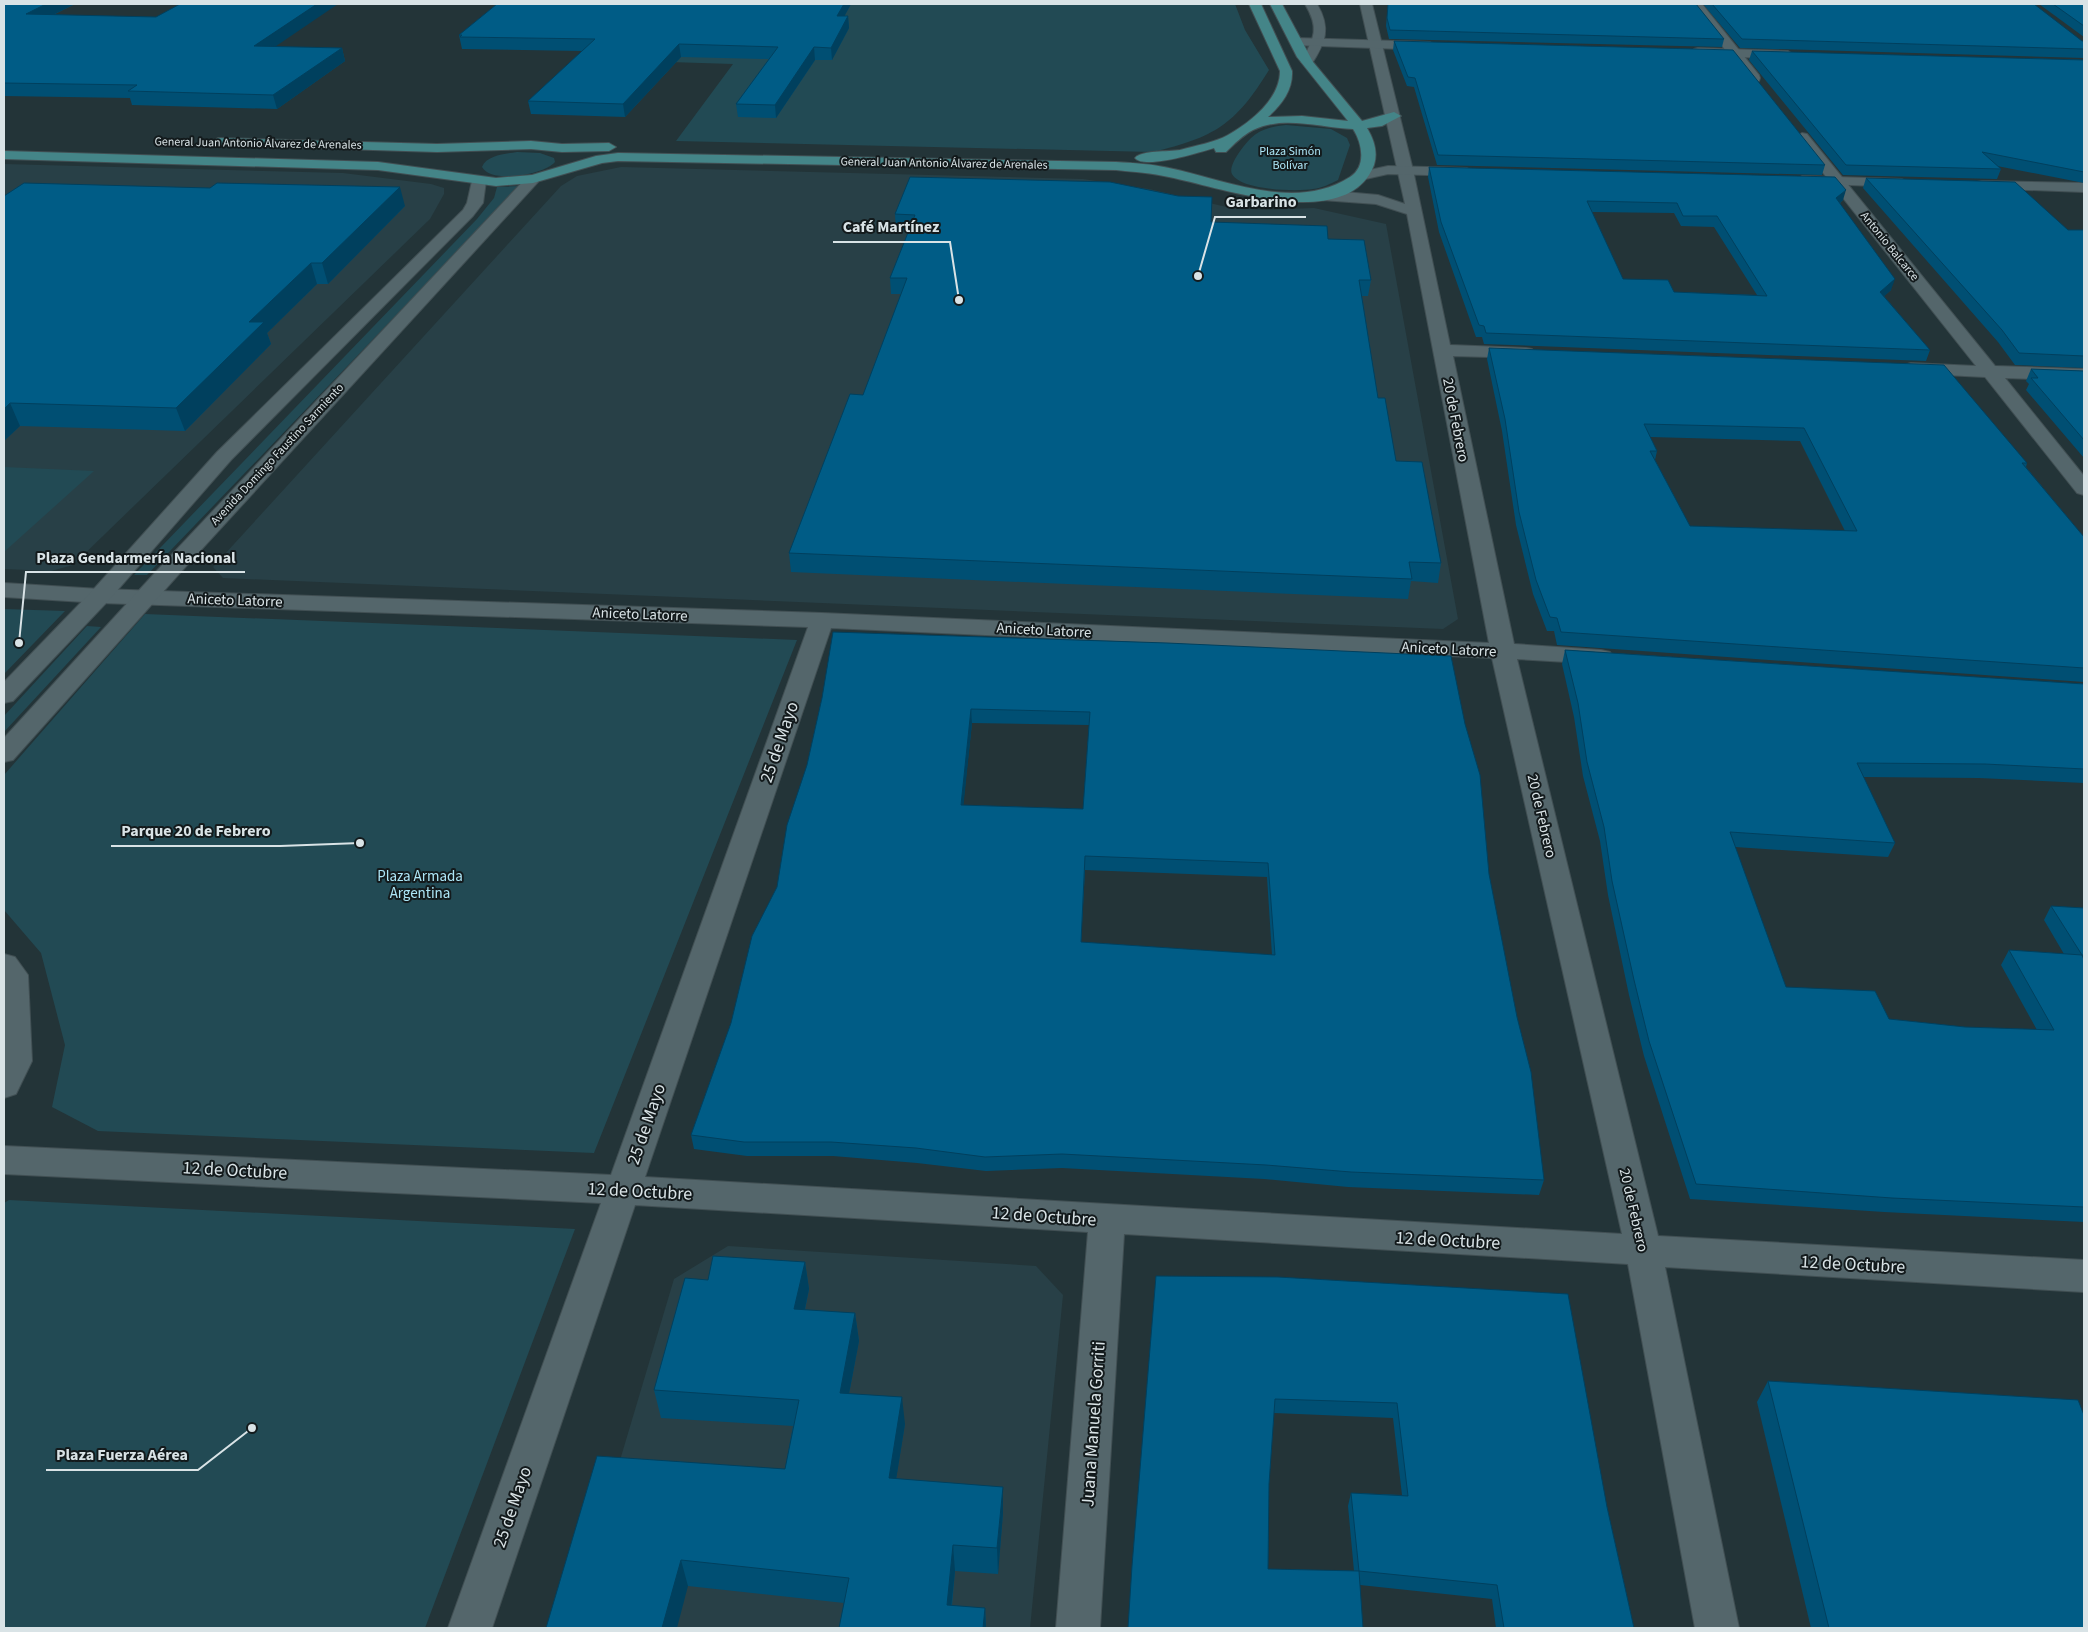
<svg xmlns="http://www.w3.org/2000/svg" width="2088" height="1632" viewBox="0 0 2088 1632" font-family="'Source Sans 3',sans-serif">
<rect width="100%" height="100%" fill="#233438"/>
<g fill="#284047">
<path d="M4 164 343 173 431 184 444 188V194L430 219 73 565 51 571 4 569Z"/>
<path d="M621 167 1083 179 1149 189 1231 208 1264 210 1314 208 1386 224 1458 619 1443 629 223 578 213 567 561 186 577 176Z"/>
<path d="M728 1246 1036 1266 1063 1295 1030 1628H570L674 1279Z"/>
</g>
<g fill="#224a54">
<path d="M761 4H1235L1245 30 1269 70C1235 125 1215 137 1153 152L676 141 733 64 638 61Z"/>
<path d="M1286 125 1331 129 1347 138 1350 145 1338 180C1330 184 1322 188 1313 189 1296 192 1240 190 1232 174 1227 165 1248 139 1256 134 1264 128 1276 126 1286 125Z"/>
<path d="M517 152 540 153 554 158 555 162C544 175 491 184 482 167 487 155 505 154 517 152Z"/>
<path d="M520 186 147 575H134L477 219 494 198 497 187Z"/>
<path d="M4 467 94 471 4 552Z"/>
<path d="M4 609 65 611 4 674Z"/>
<path d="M145 614 797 640 594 1153 98 1131 52 1107 65 1045 41 953 4 910V775Z"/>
<path d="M87 626 101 627 4 732V716Z"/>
<path d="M9 1200 575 1229 425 1628H4V1203Z"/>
</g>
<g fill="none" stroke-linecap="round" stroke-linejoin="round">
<defs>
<g id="minor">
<path d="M1305 4H1317C1331 28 1326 42 1311 65L1307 66 1301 62C1314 38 1320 29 1305 4Z"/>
<path d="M1360 4H1372L1413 170 1450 345 1526 348 1532 349 1535 353 1532 357 1526 358 1453 356 1514 644 1601 650 1610 652 1613 657 1610 662 1601 664 1517 659 1658 1236 2084 1260V1292L1665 1267 1739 1628H1695L1628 1264 1124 1234 1100 1628H1056L1088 1232 635 1205 492 1628H448L601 1203 4 1174V1146L611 1175 808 627 100 603 4 597V583L100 589 822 613 1489 643 1407 214 1376 204 1322 200 1314 195 1322 190 1378 195 1405 204ZM831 628 1492 658 1622 1234 645 1177Z"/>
<path d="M1690 4H1702L1759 75 1760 78 1759 81H1749Z"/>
<path d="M1802 133 1807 134 1995 366 2084 369V381L2005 378 2084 476V495L2077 493 1985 377 1904 373 1902 369 1904 365 1911 363 1976 366 1797 140 1795 137Z"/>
</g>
<g id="tertiary">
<path d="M1296 38 1430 42 1436 46 1430 50 1292 45 1290 42 1292 39Z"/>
<path d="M1698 48 1788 51 1794 55 1788 59 1694 55 1692 52 1694 49Z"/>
<path d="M1388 166 1467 168 1474 172 1467 176 1388 174 1361 180 1354 176 1356 173Z"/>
<path d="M1802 176 1902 179 1909 183 1902 187 1797 183 1795 180Z"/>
<path d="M1982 181 2084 183V192L1977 188 1975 185 1977 182Z"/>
</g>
<g id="secondary">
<path d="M533 175 538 176 540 179 538 182 179 574 13 760 4 762V738L163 564 528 176Z"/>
<path d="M479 177 486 181 483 203 473 216 231 460 108 601 13 701 4 703V682L92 591 217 452 463 210 467 203 472 181Z"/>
<path d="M4 954 15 957 28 975 32 1061 16 1094 4 1098Z"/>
</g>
<g id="primary">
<path d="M1249 4H1261L1292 71C1293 90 1282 104 1268 117L1302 116 1348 121 1297 57 1270 4H1282L1313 62 1362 121 1394 112 1401 116 1382 126 1367 128C1376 143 1380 159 1369 175 1334 229 1219 187 1169 177 1152 173 1134 172 1116 170L618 161 602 163 533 183 496 186 378 170 4 159V151L378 162 496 178 532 175 596 156 618 153 1116 162C1134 163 1152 164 1169 168 1227 180 1295 212 1350 177 1367 166 1362 143 1353 129 1321 128 1284 115 1253 130 1243 135 1234 144 1226 152H1216L1214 148C1201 152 1144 170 1135 158 1141 150 1169 152 1180 150 1194 146 1216 142 1228 135 1251 122 1280 99 1280 71Z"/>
<path d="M218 138 437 144 531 141 562 144 609 143 616 147 609 151 562 152 531 149 437 152 213 145 211 142Z"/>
</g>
</defs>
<use href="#minor" stroke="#414f53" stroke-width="2"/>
<use href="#tertiary" stroke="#414f53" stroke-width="2"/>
<use href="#secondary" stroke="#414f53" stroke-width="2"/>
<use href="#primary" stroke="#414f53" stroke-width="2"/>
<use href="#minor" fill="#54666b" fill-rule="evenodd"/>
<use href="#tertiary" fill="#54666b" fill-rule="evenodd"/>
<use href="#secondary" fill="#54666b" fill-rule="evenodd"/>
<use href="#primary" fill="#448588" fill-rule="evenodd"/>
</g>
<g fill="#004f73" fill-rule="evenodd">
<path d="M4 4H75L53 15 275 47 342 48 345 61 277 109 132 105 130 98 4 96Z"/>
<path d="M497 4H851L844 16H848L849 28 832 60H815L776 118 738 117 736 104 769 59 681 57 625 117 531 114 528 101 582 51 462 49 459 35Z"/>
<path d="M1388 4 1724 39 1722 47 1389 39 1386 26Z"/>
<path d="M1703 4H2034L2084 49V58L1740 48Z"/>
<path d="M2039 4H2084V37Z"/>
<path d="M1394 41 1825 165 1822 175 1437 165 1414 87 1407 86 1393 50Z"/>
<path d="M1752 51 2084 60V183L1997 166 2001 169 1997 179 1843 175 1749 60Z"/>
<path d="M1429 167 1843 200 1840 203 1891 290 1884 296 1930 350 1926 361 1484 344 1482 337H1476L1439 232 1428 177ZM1592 212 1674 213 1681 226 1714 227 1757 295 1674 292 1623 279Z"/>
<path d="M1866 178 2068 230H2084V368L2015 365 1998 342 1863 188Z"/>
<path d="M4 196 405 206 328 284H317L267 333 271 344 185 431 20 426 4 441Z"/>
<path d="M895 214 1211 222 1328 239 1371 280 1368 296H1362L1378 398 1396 461 1441 563 1438 583 1411 581 1408 599 791 572 789 553 863 395 901 294H891L890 278 909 230H896Z"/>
<path d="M1489 348 2027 463 2026 467 2084 537V682L1557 645 1554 631H1547L1533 594 1516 525 1502 431 1487 359ZM1650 437 1800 441 1845 531 1690 526 1655 460 1657 451Z"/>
<path d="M2031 369 2084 371V458L2026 390 2029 384 2026 381Z"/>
<path d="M1167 643 1489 874 1544 1180 1539 1195 1348 1187 1264 1179 1062 1168 986 1171 917 1163 833 1156H747L694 1149 691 1135 731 1023 777 887 807 765 822 698ZM972 723 1089 725 1083 809 963 805ZM1085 870 1267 877 1272 955 1081 942Z"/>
<path d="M1565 650 2084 684V783L1979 778 1863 777 1895 843 1888 857 1735 847 1786 987 1889 1019 1965 1027 2037 1030 2001 965 2009 950 2064 954 2044 920 2051 906 2084 908V1222L1884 1212 1690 1199 1644 1056 1629 995 1608 895 1600 841 1583 776 1574 717 1562 664Z"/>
<path d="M805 1262 809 1289 805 1310 855 1313 859 1341 849 1394 905 1424 896 1479 1003 1513 998 1574 955 1571 952 1606 985 1608 986 1628H839L844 1603 688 1586 546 1628 785 1469 793 1426 661 1418 654 1390 708 1280Z"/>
<path d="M1156 1276 1607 1507 1634 1628H1496L1492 1599 1360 1585 1128 1628ZM1274 1413 1393 1418 1402 1495 1351 1493 1348 1506 1354 1571 1268 1569 1269 1484Z"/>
<path d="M1768 1381 2084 1628H1811L1757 1402Z"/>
</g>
<g fill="#00405e">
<path d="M46 4H75L30 26 26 14Z"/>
<path d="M317 4H338L257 59 254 46Z"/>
<path d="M844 4H851L838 28 837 16Z"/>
<path d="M848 16 849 28 832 60 831 48Z"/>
<path d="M679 44 681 57 625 117 623 104Z"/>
<path d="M814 47 815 60 776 118 775 105Z"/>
<path d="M342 48 345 61 277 109 273 95Z"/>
<path d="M400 187 405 206 328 284 322 263Z"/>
<path d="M1846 190 1843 200 1833 208 1836 198Z"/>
<path d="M311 263 317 284 267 333 271 344 185 431 176 408 249 322Z"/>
<path d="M1895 279 1891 290 1877 303 1880 292Z"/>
<path d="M10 403 20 426 4 441V409Z"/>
<path d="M971 709 972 723 962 820 961 805Z"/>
<path d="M805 1262 809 1289 799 1337 794 1309Z"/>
<path d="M855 1313 859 1341 844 1420 840 1393Z"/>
<path d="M902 1397 905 1424 892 1505 889 1478Z"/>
<path d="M1003 1487V1513L998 1574 997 1548Z"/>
<path d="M953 1545 955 1571 949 1628 947 1605Z"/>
<path d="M681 1560 688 1586 677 1628H662Z"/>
<path d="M985 1608 986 1628H983Z"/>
</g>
<g fill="#005c86" stroke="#00405e" fill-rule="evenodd">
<path d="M4 4H46L26 14 156 17 180 4H317L254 46 342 48 273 95 128 91 137 85 4 83Z"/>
<path d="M497 4H844L837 16H848L831 48 814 47 775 105 736 104 778 47 679 44 623 104 528 101 595 39 460 37 462 35H459Z"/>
<path d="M1388 4H1696L1724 39 1390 30 1387 18Z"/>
<path d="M1712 4H2034L2082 41H2084V49L1742 39Z"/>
<path d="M2053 4H2084V26Z"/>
<path d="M1394 41 1733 50 1825 165 1438 155 1415 78 1408 77Z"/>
<path d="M1752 51 2084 60V172L1982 152 2001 169 1846 165Z"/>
<path d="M1429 167 1835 177 1846 190 1836 198 1895 279 1880 292 1930 350 1486 333 1484 326 1479 325 1441 222ZM1587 201 1677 203 1683 216H1717L1767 296 1674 292 1668 280 1623 279Z"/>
<path d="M910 177 1110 182 1178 196 1212 197 1211 222 1327 226 1328 239 1364 240 1371 280H1359L1378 398H1385L1396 461 1422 462 1441 563 1409 562 1412 579 789 553 850 394 863 395 907 278H890L915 215 895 214Z"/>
<path d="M1866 178 2015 182 2068 230H2084V356L2019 353 2002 330Z"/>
<path d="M24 183 210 188 217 183 400 187 322 263H311L249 322H264L176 408 10 403 4 409V196Z"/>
<path d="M1489 348 1944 365 2027 463H2022L2084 537V668L1561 632 1557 618 1550 617 1536 580 1519 512 1505 419ZM1644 424 1804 428 1857 531 1690 526 1650 451H1657Z"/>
<path d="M2031 369 2084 371V440L2031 378H2038Z"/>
<path d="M833 632 1167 643 1451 656 1465 724 1480 775 1489 874 1517 1017 1531 1072 1544 1180 1351 1172 1266 1165 1062 1154 985 1157 916 1148 831 1142H744L691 1135 731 1023 752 936 777 887 787 825 807 765 822 698ZM971 709 1090 712 1083 809 961 805ZM1085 856 1268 863 1275 955 1081 942Z"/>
<path d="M1565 650 2084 684V769L1985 764 1857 763 1895 843 1730 832 1786 987 1875 991 1889 1019 1965 1027 2054 1030 2009 950 2082 955 2084 960V1207L1892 1198 1696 1184 1649 1041 1634 980 1612 881 1604 827 1587 762 1578 703Z"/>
<path d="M2051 906 2084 908V955H2082Z"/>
<path d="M713 1256 805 1262 794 1309 855 1313 840 1393 902 1397 889 1478 1003 1487 997 1548 953 1545 947 1605 985 1608 983 1628H839L849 1578 681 1560 662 1628H546L597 1456 785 1469 799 1400 654 1390 685 1278 708 1280Z"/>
<path d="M1156 1276 1278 1277 1568 1294 1607 1507 1634 1628H1504L1497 1585 1359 1571 1363 1628H1128L1132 1566ZM1275 1399 1397 1403 1408 1496 1351 1493 1359 1571 1268 1569 1269 1484Z"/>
<path d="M1768 1381 2078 1400 2084 1415V1628H1829Z"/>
</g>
<g text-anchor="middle" stroke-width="4" stroke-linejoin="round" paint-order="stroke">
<g font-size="12" fill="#d9e3e6" stroke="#131a1c">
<text transform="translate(258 143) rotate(1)" y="4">General Juan Antonio Álvarez de Arenales</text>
<text transform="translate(944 163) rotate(1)" y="4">General Juan Antonio Álvarez de Arenales</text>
<text transform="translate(1890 246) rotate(51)" y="4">Antonio Balcarce</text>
<text transform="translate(277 454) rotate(-47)" y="4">Avenida Domingo Faustino Sarmiento</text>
</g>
<g font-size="12" fill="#ade6f7" stroke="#131a1c">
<text x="1290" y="155">Plaza Simón<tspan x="1290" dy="14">Bolívar</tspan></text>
</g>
<g font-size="15" fill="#d9e3e6" stroke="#131a1c">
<text transform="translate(1456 420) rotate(79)" y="5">20 de Febrero</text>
<text transform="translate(235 600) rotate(2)" y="5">Aniceto Latorre</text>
<text transform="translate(640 614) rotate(2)" y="5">Aniceto Latorre</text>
<text transform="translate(1044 630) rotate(3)" y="5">Aniceto Latorre</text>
<text transform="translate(1449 649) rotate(3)" y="5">Aniceto Latorre</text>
<text transform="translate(1542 816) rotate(77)" y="5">20 de Febrero</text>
<text transform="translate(1634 1210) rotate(77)" y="5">20 de Febrero</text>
</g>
<g font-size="15" fill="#ade6f7" stroke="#131a1c">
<text x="420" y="881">Plaza Armada<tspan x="420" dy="17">Argentina</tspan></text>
</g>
<g font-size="18" fill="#d9e3e6" stroke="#131a1c">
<text transform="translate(779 742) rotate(-71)" y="6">25 de Mayo</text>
<text transform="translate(646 1124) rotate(-71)" y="6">25 de Mayo</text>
<text transform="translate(235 1170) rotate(3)" y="6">12 de Octubre</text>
<text transform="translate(640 1191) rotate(3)" y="6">12 de Octubre</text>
<text transform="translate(1044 1216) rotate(4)" y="6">12 de Octubre</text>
<text transform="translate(1448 1240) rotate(3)" y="6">12 de Octubre</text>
<text transform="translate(1853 1264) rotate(3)" y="6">12 de Octubre</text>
<text transform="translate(1093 1424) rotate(-86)" y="6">Juana Manuela Gorriti</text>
<text transform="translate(512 1507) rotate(-71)" y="6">25 de Mayo</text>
</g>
</g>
<path fill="none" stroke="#d9e3e6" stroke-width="2" d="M1198 276L1215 217H1306M959 300L950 242H833M19 643L26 572H245M360 843L280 846H111M252 1428L198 1470H46"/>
<g fill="#d9e3e6" stroke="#131a1c" stroke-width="2">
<circle cx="1198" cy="276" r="5"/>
<circle cx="959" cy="300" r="5"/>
<circle cx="19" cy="643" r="5"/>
<circle cx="360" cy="843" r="5"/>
<circle cx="252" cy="1428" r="5"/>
</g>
<g font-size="16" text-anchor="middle" font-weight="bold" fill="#d9e3e6" stroke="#131a1c" stroke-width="4" stroke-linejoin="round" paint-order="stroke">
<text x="1261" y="207">Garbarino</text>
<text x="891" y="232">Café Martínez</text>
<text x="136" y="563">Plaza Gendarmería Nacional</text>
<text x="196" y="836">Parque 20 de Febrero</text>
<text x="122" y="1460">Plaza Fuerza Aérea</text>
</g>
<rect width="2088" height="1632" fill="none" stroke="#d9e3e6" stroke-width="10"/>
</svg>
